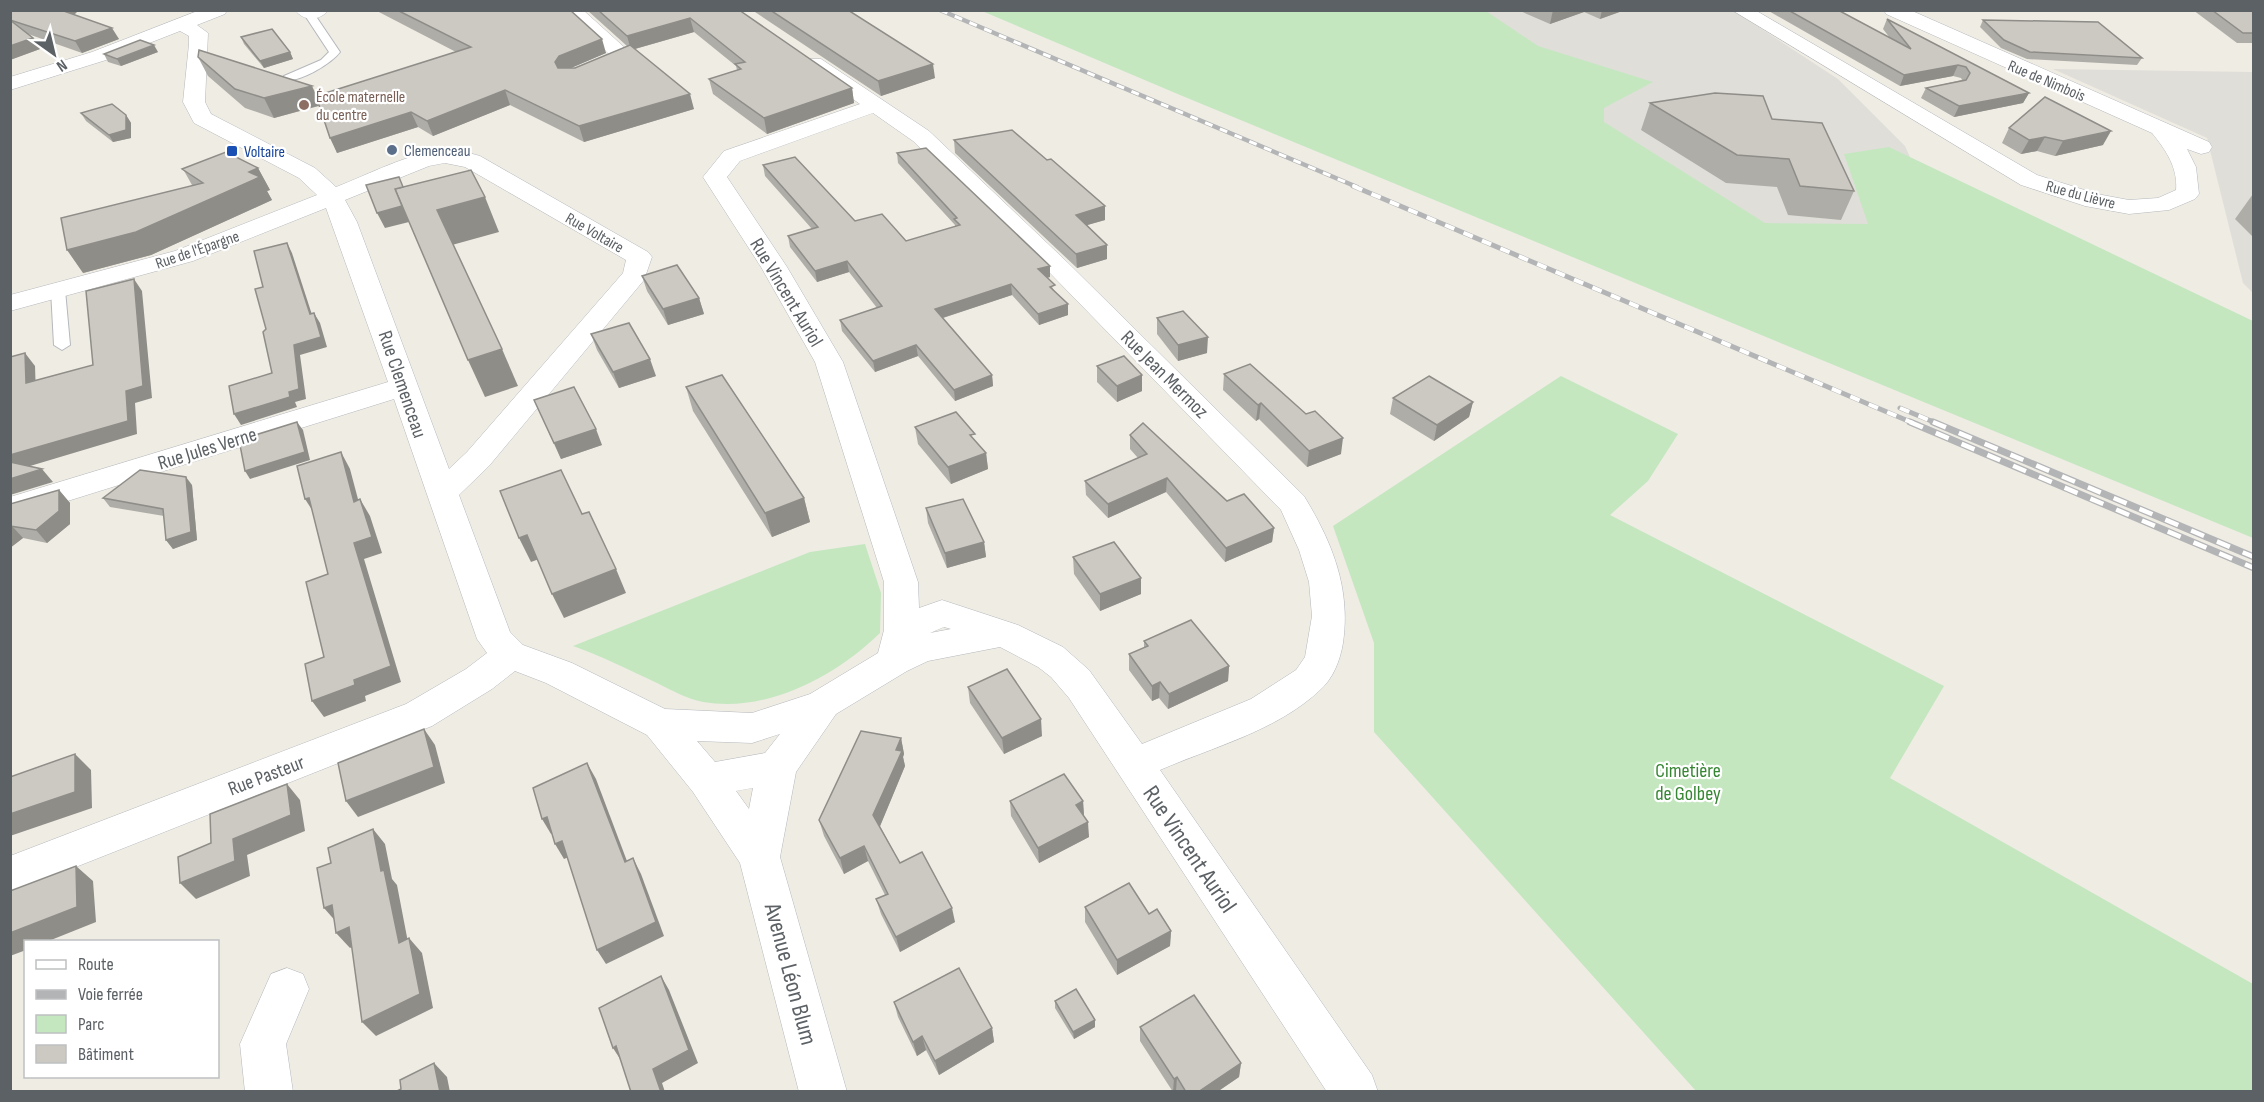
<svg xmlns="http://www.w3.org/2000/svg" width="2264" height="1102" viewBox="0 0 2264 1102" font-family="'Sofia Sans Condensed',sans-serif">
<rect width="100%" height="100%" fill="#efece4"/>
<g fill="#e0ded9">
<path d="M1439 11H1734L1838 79 1905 146 1944 234 1809 263Z"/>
<path d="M2053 69 2253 72V293L2243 283 2207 138Z"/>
</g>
<g fill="#c4e7c0">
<path d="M982 11H1486L1538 46 1653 82 1604 108V122L1765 223 1868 224 1844 154 1889 147 2253 321V538L1180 95Z"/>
<path d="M1561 376 1678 434 1648 481 1610 515 1944 686 1890 778 2253 984V1091H1696L1374 732V643L1333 526Z"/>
<path d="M865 544 881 593 880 633C836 676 768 713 703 702 687 699 671 690 657 683 629 670 602 656 573 646L810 552Z"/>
</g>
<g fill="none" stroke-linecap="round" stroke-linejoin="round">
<defs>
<g id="service">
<path d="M305 12H313L340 52C331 64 299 83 284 80V76L321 60 329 52 304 14Z"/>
<path d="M58 286 65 290 70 345 62 350 54 345 51 290Z"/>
</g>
<g id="minor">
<path d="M200 10H227L225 14 197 25 208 33 205 102 211 114 315 168 336 187C370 174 406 154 443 150 454 148 469 153 480 156L648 252 652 257 644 280 489 466 459 495 510 632 523 645 572 663 665 709 752 713 810 694 878 653 884 630V582L815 362 761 267 703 177 724 151 860 104 807 67 804 63 807 59H821L929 131 1066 261 1304 496C1332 542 1351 588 1343 643 1340 661 1333 679 1319 691 1276 731 1213 747 1160 770L1372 1075 1378 1092H1327L1069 698 1051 677 1038 667 1000 647 928 661 907 671 836 714 796 772 780 857 847 1092H799L740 863 693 792 647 735 546 683 515 671 492 689 432 726 10 893V856L406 704 466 669 487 653 477 639 394 399 10 519V497L388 382 326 208 193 261 10 311V295L175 251 317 195 299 178 194 123 183 102 189 44V36L180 31 106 60 10 90V77L92 52ZM873 113 913 141 1048 271 1281 510 1299 550 1309 582 1312 616 1305 657 1296 670 1251 699 1142 744 1089 670 1063 647 1018 625 942 600 919 608 918 582 843 362 787 267 727 177 740 161ZM445 163 465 167 626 260 623 273 467 452 449 469 357 222 345 200 429 166ZM944 627 951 629 930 633ZM780 734 765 753 715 762 697 741 752 743ZM753 788 749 809 736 791Z"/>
<path d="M295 10H329C319 21 304 22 295 10Z"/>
<path d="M562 10H583L634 56 631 60 598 74H584L581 70 584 66 610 55Z"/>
<path d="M1732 10H1755L2037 175 2097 194 2129 200 2158 198 2176 190C2178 168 2166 150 2152 133L1886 14 1884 10H1910L2209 142 2212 147 2209 152 2201 154 2187 149 2196 167 2199 194 2195 199 2169 210 2129 214 2085 206 2021 185Z"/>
<path d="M287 968 303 974 309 989 286 1044 293 1092H245L240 1044 271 974Z"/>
</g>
</defs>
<use href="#service" stroke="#b5b8bc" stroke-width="2"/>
<use href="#minor" stroke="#b5b8bc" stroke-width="1"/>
<use href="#service" fill="#fff" fill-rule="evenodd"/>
<use href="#minor" fill="#fff" fill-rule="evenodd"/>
<defs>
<path id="rail-far2" d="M940 10 1357 187"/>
<g id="rail-far1">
<path d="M1353 186 1913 423"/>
<path d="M1900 408 1936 423"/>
</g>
<g id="rail">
<path d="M1910 422 2254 568"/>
<path d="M1933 422 2254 557"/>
</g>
</defs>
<use href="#rail-far2" stroke="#b3b4b5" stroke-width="4.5"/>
<use href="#rail-far1" stroke="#b3b4b5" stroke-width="5"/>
<use href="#rail" stroke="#b3b4b5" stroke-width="7"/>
<use href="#rail-far2" stroke="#fff" stroke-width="3" stroke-dasharray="8" stroke-linecap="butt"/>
<use href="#rail-far1" stroke="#fff" stroke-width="4" stroke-dasharray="10" stroke-linecap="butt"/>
<use href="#rail" stroke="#fff" stroke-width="4.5" stroke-dasharray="14" stroke-linecap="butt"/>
</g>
<g fill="#afada8">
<path d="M10 10 74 15 119 39 82 53 28 34 33 38 40 49 10 60Z"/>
<path d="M375 10H570L606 53 571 68H575L627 46 587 10H739L852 88 854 103 767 134 713 94 709 79 737 70 736 66 694 32 635 49 694 109 584 142 510 105 433 136 418 127 337 153 319 106 274 118 245 108 208 76 198 57 316 96 456 52Z"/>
<path d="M752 10H848L935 78 881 96Z"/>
<path d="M1518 10H1625L1600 19 1584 12 1550 24Z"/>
<path d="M1767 10H1838L1890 38 1883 29 1887 19 2029 93 2023 103 1954 117 1921 98 1926 88 1962 80 1961 78 1953 76 1900 86Z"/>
<path d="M2193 10H2253V43H2237Z"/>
<path d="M1983 20 2142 58 2137 65 2027 59 2001 48 1980 27Z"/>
<path d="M241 37 290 52 293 59 264 68 244 44Z"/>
<path d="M158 52 121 66 108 62 104 54Z"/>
<path d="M1650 103 1772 119 1854 191 1841 220 1788 215 1777 187 1726 183 1641 130Z"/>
<path d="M81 113 126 115 131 123V138L113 142 86 121Z"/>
<path d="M2009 128 2103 145 2055 156 2037 151 2021 154 2002 143Z"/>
<path d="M954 140 1047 160 1105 206V220L1087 225 1107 245V259L1077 268 955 153Z"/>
<path d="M897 153 1050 277 1047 278 1068 315 1039 325 1012 295 943 318 992 375 993 386 955 401 918 356 875 372 842 331 840 320 877 308 849 272 817 282 790 247 788 236 812 229 765 176 763 165 855 221 906 241 955 227V225L898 163Z"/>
<path d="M258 168 270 190 267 191 272 200 151 255 83 273 192 185 183 169Z"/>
<path d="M2253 194V237L2235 219Z"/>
<path d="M642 276 699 298 704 314 668 325 647 291Z"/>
<path d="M1157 318 1207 353 1178 361 1157 334Z"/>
<path d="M591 334 656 376 619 388 597 350Z"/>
<path d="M1097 366 1142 391 1117 402 1097 382Z"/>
<path d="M1224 374 1306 414 1341 454 1307 467 1259 419 1256 421 1223 390Z"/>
<path d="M686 387 804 498 810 522 772 537 693 411Z"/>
<path d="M1393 398 1473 402 1469 417 1434 441 1390 414Z"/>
<path d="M534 400 602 445 561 459Z"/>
<path d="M915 427 975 441 986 453 988 469 951 484 918 444Z"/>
<path d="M1130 435 1227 501 1274 528 1272 542 1225 562 1166 492 1108 518 1086 495 1085 481 1138 458 1130 449Z"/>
<path d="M192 485 197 540 173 549 166 540 164 516 110 507 103 498Z"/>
<path d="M59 490 70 503V524L47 543 23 538 10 548V504Z"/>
<path d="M926 508 984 542 986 557 947 568 928 523Z"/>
<path d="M1073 557 1141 578V594L1100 611 1074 574Z"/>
<path d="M1144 641 1229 666 1228 681 1168 709 1159 698 1152 701 1129 670V654L1144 648Z"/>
<path d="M968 687 1042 736 1004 754 970 703Z"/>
<path d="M901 738 904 754 903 757 905 766 880 826 900 863 955 922 900 952 881 914 876 899 885 895 868 861 844 874 824 836 819 820Z"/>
<path d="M1010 801H1083L1084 816 1089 837 1039 863 1011 816Z"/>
<path d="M1085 907 1149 914 1171 931 1170 946 1117 975 1085 922Z"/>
<path d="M1055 1001 1095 1020V1027L1074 1039 1055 1008Z"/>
<path d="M894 1002 992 1028 994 1042 939 1075 926 1050 917 1056 898 1017Z"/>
<path d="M1140 1027 1241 1063 1239 1077 1217 1092H1177L1176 1091 1173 1092 1140 1041Z"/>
</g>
<g fill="#8f8d88">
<path d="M61 10H79L67 22Z"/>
<path d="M1553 10H1585L1584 12 1550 24Z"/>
<path d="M1602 10H1625L1600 19Z"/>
<path d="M690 18 694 32 631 50 627 36Z"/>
<path d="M112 28 119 39 82 53 75 41Z"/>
<path d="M33 38 40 49 10 60V46Z"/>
<path d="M602 39 606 53 564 71 560 77 555 62 559 56Z"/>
<path d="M154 45 158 52 121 66 117 59Z"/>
<path d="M290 52 293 59 264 68 260 61Z"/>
<path d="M933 64 935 78 881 96 878 81Z"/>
<path d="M1958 65 1953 76 1900 86 1904 75Z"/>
<path d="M312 86 321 105 274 118 264 98Z"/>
<path d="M852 88 854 103 767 134 764 118Z"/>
<path d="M505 90 510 105 433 136 427 121Z"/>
<path d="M2029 93 2023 103 1954 117 1959 106Z"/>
<path d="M690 94 694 109 584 142 579 126Z"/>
<path d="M411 112 418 127 337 153 330 138Z"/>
<path d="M126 115 131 123V138L113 142 109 135Z"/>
<path d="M2111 131 2103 145 2055 156 2063 141Z"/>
<path d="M2045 137 2037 151 2021 154 2029 140Z"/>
<path d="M258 168 270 190 267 191 272 200 151 255 83 273 67 250Z"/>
<path d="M485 197 499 232 452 245 437 210Z"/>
<path d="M410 204 417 220 385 228 377 213Z"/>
<path d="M1105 206V220L1077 228 1076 215Z"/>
<path d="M287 243 292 253 315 324 310 314Z"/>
<path d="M1107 245V259L1077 268 1076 254Z"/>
<path d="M847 261 849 272 817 282 815 271Z"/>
<path d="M1050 266V277L1039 280 1038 269Z"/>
<path d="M134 279 142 291 152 398 135 403 137 434 10 472V455L126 391Z"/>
<path d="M1011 284 1012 295 936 320 935 309Z"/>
<path d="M699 298 704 314 668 325 663 309Z"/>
<path d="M1068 304V315L1039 325 1038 314Z"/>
<path d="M314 313 320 323 327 347 300 355 306 399 295 402 297 407 241 425 234 414 289 392 294 345Z"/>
<path d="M1208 337 1207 353 1178 361V345Z"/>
<path d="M916 345 918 356 875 372 873 361Z"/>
<path d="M502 349 518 386 485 397 468 360Z"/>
<path d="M25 353 35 366 36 396 26 383Z"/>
<path d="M650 359 656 376 619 388 613 372Z"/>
<path d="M992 375 993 386 955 401 954 390Z"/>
<path d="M1142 375V391L1117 402V386Z"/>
<path d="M1473 402 1469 417 1434 441 1437 425Z"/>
<path d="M1261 403 1259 419 1256 421 1258 405Z"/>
<path d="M297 422 303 430 310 460 250 479 245 471Z"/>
<path d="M596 429 602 445 561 459 554 443Z"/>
<path d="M1343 438 1341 454 1307 467 1309 451Z"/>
<path d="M341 452 350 469 363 518 354 502Z"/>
<path d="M986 453 988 469 951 484 948 467Z"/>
<path d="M42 469 53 482 10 495V479Z"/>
<path d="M186 477 192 485 197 540 173 549 166 540Z"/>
<path d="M1167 478 1166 492 1108 518V504Z"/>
<path d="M59 490 70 503V524L47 543 36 530Z"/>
<path d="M309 498 316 516 305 499Z"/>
<path d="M804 498 810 522 772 537 765 513Z"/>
<path d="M360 499 370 516 382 553 364 559 401 682 365 696 366 701 324 717 312 701 354 680V543Z"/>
<path d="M11 525 23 538 10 548V526Z"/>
<path d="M1274 528 1272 542 1225 562 1226 548Z"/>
<path d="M527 535 539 559 531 562 519 538Z"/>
<path d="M984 542 986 557 947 568 945 553Z"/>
<path d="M616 569 626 593 564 618 552 594Z"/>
<path d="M1141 578V594L1100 611V594Z"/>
<path d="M1229 666 1228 681 1168 709 1169 694Z"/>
<path d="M1160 682 1159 698 1152 701V686Z"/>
<path d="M1041 719 1042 736 1004 754 1002 738Z"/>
<path d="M424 729 435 745 445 783 358 817 346 801Z"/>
<path d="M901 738 904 754 903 757 905 766 878 831 873 815 896 750Z"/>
<path d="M75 754 91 770 92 808 10 836V814Z"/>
<path d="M587 763 596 779 633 877 625 862Z"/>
<path d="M287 784 300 800 305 831 247 855 250 876 196 899 180 883Z"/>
<path d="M1083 801 1084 816 1076 805Z"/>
<path d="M547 817 556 832 551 834 542 819Z"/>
<path d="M1088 822 1089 837 1039 863 1038 848Z"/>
<path d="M373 829 385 844 392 879 397 885 411 958 399 943 381 871Z"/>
<path d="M562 841 571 856 564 859 555 844Z"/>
<path d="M864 846 868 861 844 874 840 858Z"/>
<path d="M633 858 641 874 664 936 606 964 597 950Z"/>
<path d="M76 866 93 881 96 922 46 942H26V950L10 956V933Z"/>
<path d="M332 905 338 924 324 908Z"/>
<path d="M952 908 955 922 900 952 896 937Z"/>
<path d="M349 927 363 942 350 948 336 933Z"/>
<path d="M1171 931 1170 946 1117 975V960Z"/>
<path d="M409 938 422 953 433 1008 376 1036 362 1022Z"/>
<path d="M661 976 669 990 698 1063 662 1083 665 1092H661L653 1069Z"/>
<path d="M1095 1020V1027L1074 1039 1073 1032Z"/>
<path d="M992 1028 994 1042 939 1075 935 1061Z"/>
<path d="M922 1036 926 1050 917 1056 913 1042Z"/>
<path d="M616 1046 622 1062 613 1048Z"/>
<path d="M434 1063 447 1077 450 1092H440Z"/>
<path d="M1241 1063 1239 1077 1217 1092H1198Z"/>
<path d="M1177 1077 1176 1091 1173 1092 1174 1079Z"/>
</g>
<g fill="#ccc9c3" stroke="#8f8d88" stroke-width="1.5">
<path d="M10 10H61L112 28 75 41 10 20Z"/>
<path d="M397 10H570L602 39 559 56 555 62 558 68H575L630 45 690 94 579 126 505 90 427 121 411 112 330 138 316 96 471 47Z"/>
<path d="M598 10H739L852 88 764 118 709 79 741 69 735 64 745 62 690 18 627 36Z"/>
<path d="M770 10H848L933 64 878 81Z"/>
<path d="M1788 10H1838L1911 49 1887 19 2029 93 1959 106 1926 88 1966 80 1970 73 1966 67 1958 65 1904 75Z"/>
<path d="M2212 10H2253V33H2243Z"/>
<path d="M10 20 33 38 10 46Z"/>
<path d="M1983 20 2098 22 2142 58 2030 52 2004 40Z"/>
<path d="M272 29 290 52 260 61 241 37Z"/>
<path d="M140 40 154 45 117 59 104 54Z"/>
<path d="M199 50 312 86 264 98 235 89 198 57Z"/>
<path d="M1715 93 1763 96 1772 119 1822 123 1854 191 1800 186 1789 159 1737 155 1650 103Z"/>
<path d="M2045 97 2111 131 2063 141 2045 137 2029 140 2009 128Z"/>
<path d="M112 104 126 115V130L109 135 81 113Z"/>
<path d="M1012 130 1047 160 1051 159 1105 206 1076 215 1107 245 1076 254 954 140Z"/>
<path d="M926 148 1050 266 1038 269 1055 285 1050 287 1068 304 1038 314 1011 284 935 309 992 375 954 390 916 345 873 361 840 320 882 306 847 261 815 271 788 236 818 227 763 165 795 157 855 221 882 214 906 241 960 225 954 219 957 218 897 153Z"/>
<path d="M226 152 258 168 249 172 260 177 136 232 67 250 61 218 203 183 182 169Z"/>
<path d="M471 170 485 197 437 210 502 349 468 360 395 189Z"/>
<path d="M399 177 403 187 395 189 402 206 377 213 366 185Z"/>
<path d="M287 243 310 314 314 313 321 337 294 345 299 389 289 392 290 397 234 414 229 386 272 373 263 332 266 329 255 289 263 287 254 251Z"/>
<path d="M677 265 699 298 663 309 642 276Z"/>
<path d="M134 279 143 386 126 391 128 421 10 455V357L25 353 26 383 93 365 86 291Z"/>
<path d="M1183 311 1208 337 1178 345 1157 318Z"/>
<path d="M629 323 650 359 613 372 591 334Z"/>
<path d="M1124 356 1142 375 1117 386 1097 366Z"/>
<path d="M1250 364 1306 414 1315 411 1343 438 1309 451 1261 403 1258 405 1224 374Z"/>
<path d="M722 375 804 498 765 513 686 387Z"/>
<path d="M1429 376 1473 402 1437 425 1393 398Z"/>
<path d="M574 387 596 429 554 443 534 400Z"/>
<path d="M956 412 975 434 970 435 986 453 948 467 915 427Z"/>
<path d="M297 422 305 452 245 471 239 440Z"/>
<path d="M1143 423 1227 501 1244 494 1274 528 1226 548 1167 478 1108 504 1085 481 1147 454 1130 435Z"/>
<path d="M341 452 354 502 360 499 372 537 354 543 391 666 354 680 355 685 312 701 305 664 324 657 306 582 328 574 309 498 305 499 297 466Z"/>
<path d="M10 462 42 469 10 479Z"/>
<path d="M140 470 186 477 191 532 166 540 163 509 103 498Z"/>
<path d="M561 470 582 514 589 512 616 569 552 594 527 535 519 538 500 491Z"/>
<path d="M59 490V511L36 530 10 526V504Z"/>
<path d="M963 499 984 542 945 553 926 508Z"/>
<path d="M1114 542 1141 578 1100 594 1073 557Z"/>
<path d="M1191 620 1229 666 1169 694 1160 682 1152 686 1129 654 1148 646 1144 641Z"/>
<path d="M1007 669 1041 719 1002 738 968 687Z"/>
<path d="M424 729 434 767 346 801 338 763Z"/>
<path d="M861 731 901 738 896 750 902 751 873 815 900 863 922 852 952 908 896 937 876 899 888 894 864 846 840 858 819 820Z"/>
<path d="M75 754V792L10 814V777Z"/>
<path d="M587 763 625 862 633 858 656 922 597 950 562 841 555 844 547 817 542 819 533 788Z"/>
<path d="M1064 774 1083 801 1076 805 1088 822 1038 848 1010 801Z"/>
<path d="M287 784 291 815 233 839 235 861 180 883 178 857 211 843 210 814Z"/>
<path d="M373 829 381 871 384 870 399 943 409 938 420 994 362 1022 349 927 336 933 332 905 324 908 317 868 331 863 328 848Z"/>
<path d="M76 866 77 907 10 933V891Z"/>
<path d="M1129 883 1149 914 1157 909 1171 931 1117 960 1085 907Z"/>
<path d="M959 968 992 1028 935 1061 922 1036 913 1042 894 1002Z"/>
<path d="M661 976 689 1050 653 1069 661 1092H631L616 1046 613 1048 599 1008Z"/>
<path d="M1076 989 1095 1020 1073 1032 1055 1001Z"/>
<path d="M1194 995 1241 1063 1198 1092H1186L1177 1077 1174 1079 1140 1027Z"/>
<path d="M434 1063 440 1092H395L401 1089 400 1080Z"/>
</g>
<circle fill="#8d6e63" stroke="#fff" stroke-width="2" cx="304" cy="105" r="6"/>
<circle fill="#5c6f8a" stroke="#fff" stroke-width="2" cx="392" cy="150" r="6"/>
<rect fill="#1a4fb4" stroke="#fff" stroke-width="2" x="226" y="145" width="12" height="12" rx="3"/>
<g text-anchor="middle" stroke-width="4.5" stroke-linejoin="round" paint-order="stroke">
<g font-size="16" fill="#5c6165" stroke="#fff">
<text transform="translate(2047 80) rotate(23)" y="6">Rue de Nimbois</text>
<text transform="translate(2081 194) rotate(15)" y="6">Rue du Lièvre</text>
<text transform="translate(595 232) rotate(30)" y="6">Rue Voltaire</text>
<text transform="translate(197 249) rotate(-19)" y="6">Rue de l'Épargne</text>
</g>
<g font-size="16" fill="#785e54" stroke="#fff" text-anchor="start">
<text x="316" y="102">École maternelle<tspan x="316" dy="18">du centre</tspan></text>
</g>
<g font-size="16" fill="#4e5e75" stroke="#fff" text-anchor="start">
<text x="404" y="156">Clemenceau</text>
</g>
<g font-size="16" fill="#164399" stroke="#fff" text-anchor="start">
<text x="244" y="157">Voltaire</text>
</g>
<g font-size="20" fill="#5c6165" stroke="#fff">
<text transform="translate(787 292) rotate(59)" y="7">Rue Vincent Auriol</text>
<text transform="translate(1165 374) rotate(45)" y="7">Rue Jean Mermoz</text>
<text transform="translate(403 384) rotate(71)" y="7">Rue Clemenceau</text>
<text transform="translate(207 448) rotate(-17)" y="7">Rue Jules Verne</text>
<text transform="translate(266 775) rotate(-21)" y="7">Rue Pasteur</text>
</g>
<g font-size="20" fill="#378633" stroke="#fff">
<text x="1688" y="777">Cimetière<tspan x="1688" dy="23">de Golbey</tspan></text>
</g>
<g font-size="24" fill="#5c6165" stroke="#fff">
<text transform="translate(1190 849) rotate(56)" y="8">Rue Vincent Auriol</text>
<text transform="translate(791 974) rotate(75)" y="8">Avenue Léon Blum</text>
</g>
</g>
<rect width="2264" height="1102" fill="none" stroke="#5c6165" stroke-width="24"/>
<rect x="24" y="940" width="195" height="138" fill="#ffffff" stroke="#bec0c1" stroke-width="1.5"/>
<rect x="36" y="960" width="30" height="9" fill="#ffffff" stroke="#bec0c1" stroke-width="1.5"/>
<text x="78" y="970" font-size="18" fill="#5c6165">Route</text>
<rect x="36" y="990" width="30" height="9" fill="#b3b4b5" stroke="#bec0c1" stroke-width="1.5"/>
<text x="78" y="1000" font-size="18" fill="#5c6165">Voie ferrée</text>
<rect x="36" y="1015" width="30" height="18" fill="#c4e7c0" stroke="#bec0c1" stroke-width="1.5"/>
<text x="78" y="1030" font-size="18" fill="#5c6165">Parc</text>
<rect x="36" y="1045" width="30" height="18" fill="#ccc9c3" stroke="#bec0c1" stroke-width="1.5"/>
<text x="78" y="1060" font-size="18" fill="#5c6165">Bâtiment</text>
<g transform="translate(54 54) rotate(146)" stroke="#ffffff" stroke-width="4.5" paint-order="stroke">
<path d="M0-4.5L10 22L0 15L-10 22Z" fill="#5c6165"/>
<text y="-9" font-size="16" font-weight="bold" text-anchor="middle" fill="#5c6165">N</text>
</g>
</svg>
